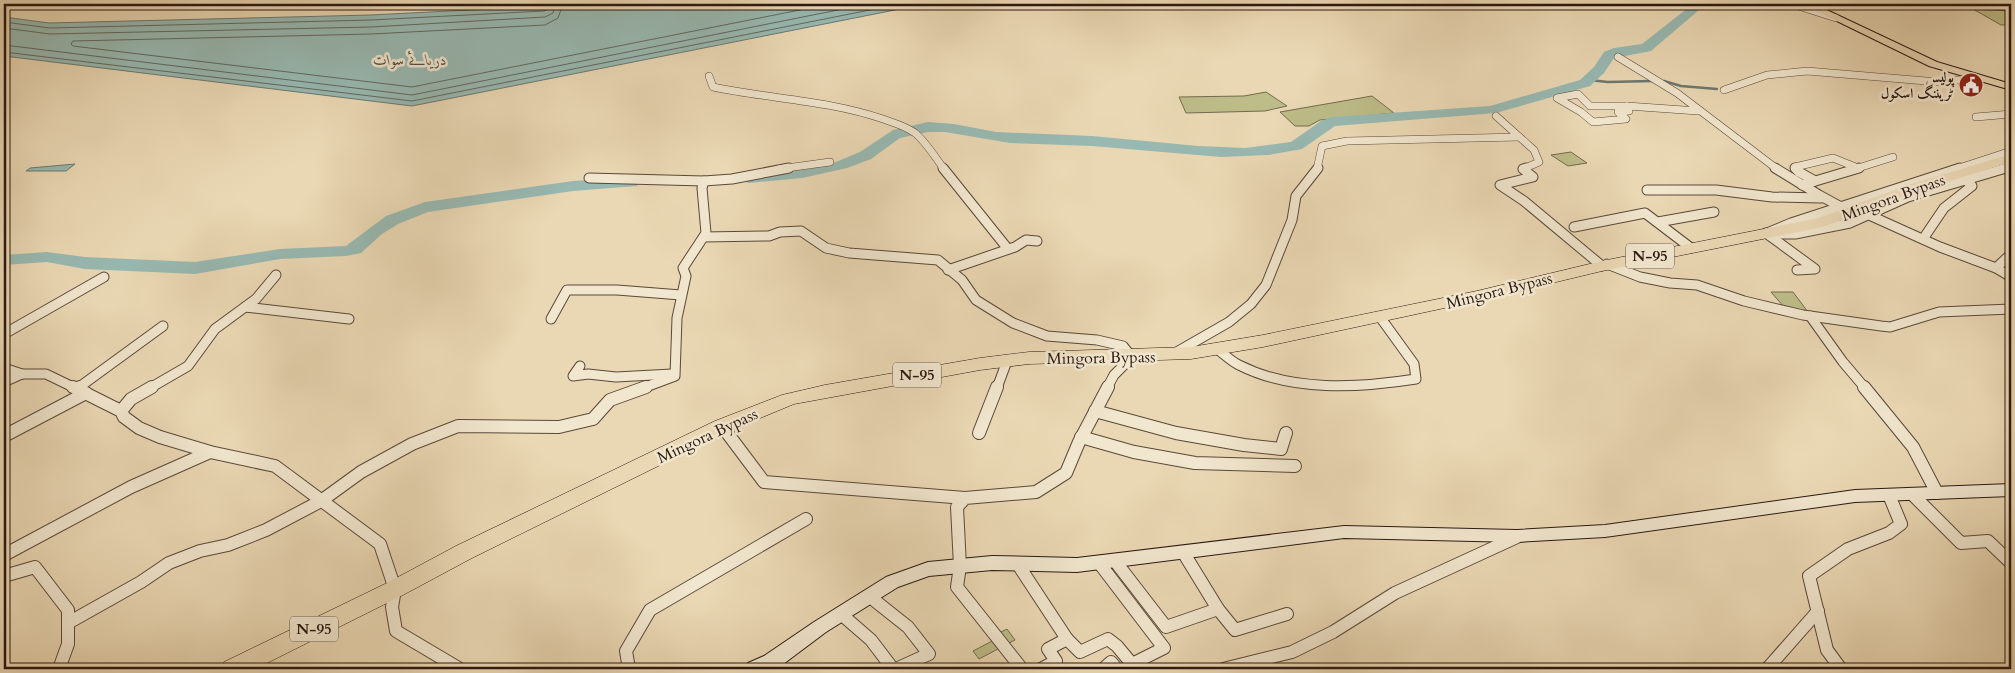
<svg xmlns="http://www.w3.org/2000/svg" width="2015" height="673" viewBox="0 0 2015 673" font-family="Cardo,Amiri,serif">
<rect width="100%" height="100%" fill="#ead8b4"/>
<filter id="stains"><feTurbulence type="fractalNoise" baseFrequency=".004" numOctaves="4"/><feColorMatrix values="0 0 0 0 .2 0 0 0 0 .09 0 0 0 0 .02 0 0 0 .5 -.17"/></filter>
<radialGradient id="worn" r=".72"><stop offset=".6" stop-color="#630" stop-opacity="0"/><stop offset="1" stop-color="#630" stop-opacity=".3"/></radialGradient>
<g fill="#bdbd89" stroke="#746a4d">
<path d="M1973 9 2011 11V25H2001Z"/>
<path d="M1266 92 1287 106 1265 111 1186 113 1179 97 1244 96Z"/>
<path d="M1372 96 1394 113 1320 120 1309 126H1295L1280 112Z"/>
<path d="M1571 152 1587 163 1568 166 1551 155Z"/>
<path d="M1771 292H1793L1808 312 1784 307Z"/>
<path d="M1007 629 1015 640 979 659 973 651 1000 637 997 634Z"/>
</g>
<g fill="#98b9b2" stroke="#6c7972">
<path d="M591 4H925L412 106 4 56V17L49 23 370 15Z"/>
<path d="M75 164 66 171H26L30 168Z"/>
</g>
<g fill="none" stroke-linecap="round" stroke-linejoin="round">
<g stroke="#616862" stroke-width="1">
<path d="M563 4 558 18 545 25 371 34 73 41 71 44 73 46 412 87 830 4"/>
<path d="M4 22 50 28 371 20 544 11 548 9 549 4"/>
<path d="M4 28 50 34 371 27 545 17 553 13 556 4"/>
<path d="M4 45 412 95 868 4"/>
<path d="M4 52 412 101 900 4"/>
</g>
<g stroke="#6c7972" stroke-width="2.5">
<path d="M1589 80 1608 82 1652 81"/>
<path d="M1664 81 1681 86 1717 89"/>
</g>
<g fill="#98b9b2" fill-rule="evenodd">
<path d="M1693 4H1706L1651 51 1614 58 1604 73 1590 86 1496 113 1335 126 1302 149 1268 155 1221 157 1092 146 1010 143 945 132H928L900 138 871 159 847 168 802 178 749 183 743 181 741 178 743 175 749 173 802 168 836 162 860 152 893 130 928 122 954 124 996 132 1092 136 1198 146 1245 148 1291 142 1321 121 1332 117 1490 106 1580 80 1594 67 1604 52 1614 48 1642 44Z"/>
<path d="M631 177 637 178 639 182 637 186 573 191 428 212 398 224 382 234 361 253 346 256 280 259 195 274 85 269 47 262 4 265V255L47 252 85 257 195 262 280 249 346 246 386 216 425 202 573 181Z"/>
</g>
<defs>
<g id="street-far2">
<path d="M1706 4 1712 6 1718 4"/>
<path d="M1792 4 1836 18"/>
<path d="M1618 57 1677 93 1777 169"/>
<path d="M709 76 713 87C770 99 827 100 883 119 894 123 906 126 915 133 926 142 935 157 944 169"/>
<path d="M1724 90 1767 75 1807 71 1938 82 1978 78"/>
<path d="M1578 94 1590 106H1627L1629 111 1618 112 1626 119 1593 122 1581 112 1557 98Z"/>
<path d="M1627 106 1698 111"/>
<path d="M1496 116 1534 150 1539 162 1523 169"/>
<path d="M1976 117 2011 114"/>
<path d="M779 169 830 162"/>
<path d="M1317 169 1322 146 1347 141 1519 137"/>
<path d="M1796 169 1795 167 1833 158 1858 168"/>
<path d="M1855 169 1893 157"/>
<path d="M1956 169 2011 151"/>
<path d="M2002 169 2011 166"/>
</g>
<g id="street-far1">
<path d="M943 168 1008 249"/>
<path d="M1526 168 1523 169 1533 177 1500 185 1524 201 1602 266"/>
<path d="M1775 168 1819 195 1841 207"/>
<path d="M1795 168 1799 172 1815 181"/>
<path d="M589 178 704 181 732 179 789 168"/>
<path d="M1802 185 1859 168"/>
<path d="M1647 190H1716L1772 197 1821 198"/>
<path d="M1869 215 1940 247 1996 268 2011 277"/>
<path d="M1658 222 1714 212"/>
<path d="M1574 227 1645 213 1691 248"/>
<path d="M1766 233 1815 269 1797 270"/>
<path d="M1767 233 1791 223 1960 168"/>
<path d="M1774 234H1795L1850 223 1908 197 2006 168"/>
<path d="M704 237 769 236 780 232 801 231 826 248 849 253 938 260 962 280 976 300 1013 323 1047 336 1097 340 1123 346 1132 357 1114 375 1107 388"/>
<path d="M1923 239 1944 208 1972 186 1965 179"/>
<path d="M1607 264 1640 277 1670 283 1697 285 1744 301 1803 315 1881 326 1890 327 1939 312 2011 309"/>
<path d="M1996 268 2011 254"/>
<path d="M948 270 1015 247 1026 240 1037 241"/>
<path d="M245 307 349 319"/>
<path d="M1810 316 1843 362 1865 388"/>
<path d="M551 319 567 290H617L681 295"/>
<path d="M4 334 104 277"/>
<path d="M1217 349C1224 354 1231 361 1239 365 1292 392 1358 388 1416 379L1414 364 1380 317"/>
<path d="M1175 353 1229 322 1251 304 1266 285 1292 220 1296 196 1318 168"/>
<path d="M580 366 573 376 588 374 616 377 672 374"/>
<path d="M4 368 22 374H46L75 388"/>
<path d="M4 382 22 374"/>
<path d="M78 388 163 326"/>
<path d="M150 388 188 366 215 329 256 299 276 275"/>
<path d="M643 388 675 376 677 318 686 276 683 268 706 233 702 188 704 181"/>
<path d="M997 388 1007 361"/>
</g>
<g id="street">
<path d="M73 387 121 411 124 417 139 428 160 437 210 452 275 466 380 544 395 589 392 607 396 631 460 669"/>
<path d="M1864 387 1913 447 1937 493"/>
<path d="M77 389 80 387"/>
<path d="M121 411 131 399 152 387"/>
<path d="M1095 411 1176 433 1244 445 1281 449 1286 433"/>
<path d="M722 426 764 482 965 498"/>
<path d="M979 433 997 387"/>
<path d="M4 436 86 393"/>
<path d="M1081 437 1134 452 1195 463 1295 466"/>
<path d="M1912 494 1961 543 1988 541 2011 563"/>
<path d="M1183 552 1218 609 1235 630 1287 614"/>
<path d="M4 555 131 487 210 452"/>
<path d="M1115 561 1166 627 1218 609"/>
<path d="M1017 563 1067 639"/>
<path d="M4 576 35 567 68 610V644L59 669"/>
<path d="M869 596 908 627 929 654 896 669"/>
<path d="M841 614 871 640 893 669"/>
<path d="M68 623 141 582 169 563 200 551 228 545 266 530 321 501 361 472 412 444 458 426 559 427 593 419 610 400 646 387"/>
<path d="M629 669 626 651 650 610 806 519"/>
<path d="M1022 669 957 587 960 566 957 507 965 498 1036 492 1066 473 1079 442 1108 387"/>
<path d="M1041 669 1056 661 1048 649 1067 639 1080 652 1108 639 1117 646 1132 664 1164 648 1100 564"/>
<path d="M1103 669 1111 662 1117 669"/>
<path d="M1223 669 1292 652 1333 632 1395 593 1517 537"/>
<path d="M1767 669 1818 611"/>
<path d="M1841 669 1827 650 1809 576 1848 549 1889 533 1901 524 1889 495"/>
</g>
<path id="secondary" d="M2011 484V496L1855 502 1605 537 1517 542 1344 538 1077 572 992 570 929 576 898 587 826 632 778 668 746 669 748 663 764 656 814 622 886 577 928 562 992 556 1077 558 1344 526 1517 530 1605 525 1855 490Z"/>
<path id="primary" d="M1802 4H1814L1937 62 2011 84V90L1929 66Z"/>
<path id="highway" d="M2011 154V162L1918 191 1823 227 1602 271 1477 301 1263 347 1191 359 1029 364 980 370 794 404 729 431 472 558 403 595 255 669H220L224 662 387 583 456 546 715 421 782 395 825 385 980 358 1029 352 1191 347 1263 335 1477 291 1602 261 1819 218 1908 185Z"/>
</defs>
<use href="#street-far2" stroke="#5a483a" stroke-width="8"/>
<use href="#street-far1" stroke="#5a483a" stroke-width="11"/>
<use href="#street" stroke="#5a483a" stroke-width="14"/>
<use href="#secondary" stroke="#2a1811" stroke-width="2"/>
<use href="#primary" stroke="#2a1811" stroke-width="2"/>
<use href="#highway" stroke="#2a1811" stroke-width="1"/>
<use href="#street-far2" stroke="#f1e6ce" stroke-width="7"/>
<use href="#street-far1" stroke="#f1e6ce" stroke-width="9"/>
<use href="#street" stroke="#f1e6ce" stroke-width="12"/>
<use href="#secondary" fill="#f1e6ce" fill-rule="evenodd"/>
<use href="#primary" fill="#ead8b4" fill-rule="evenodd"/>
<use href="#highway" fill="#ead8b4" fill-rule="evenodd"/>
</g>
<defs>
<symbol id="civic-disc" viewBox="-11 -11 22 22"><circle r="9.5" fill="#8f2418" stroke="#f1e6ce"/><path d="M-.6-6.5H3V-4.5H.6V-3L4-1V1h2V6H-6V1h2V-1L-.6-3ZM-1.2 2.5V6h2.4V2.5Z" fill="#fff"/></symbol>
</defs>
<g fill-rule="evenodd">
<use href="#civic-disc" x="1957" y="71" width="28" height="28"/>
</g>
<g text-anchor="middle" stroke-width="5" stroke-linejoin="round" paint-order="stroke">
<g font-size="14" font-weight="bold" fill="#2a1811" stroke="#f1e6ce" text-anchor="end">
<text x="1954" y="82">پولیس<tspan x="1954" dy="16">ٹریننگ اسکول</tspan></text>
</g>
<g font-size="15" font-style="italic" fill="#505049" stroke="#f1e6ce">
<text x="410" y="65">دریائے سوات</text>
</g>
<g fill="#f1e6ce" stroke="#66564a" stroke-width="1">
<rect x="1626" y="243.5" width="48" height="25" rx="4"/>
<rect x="893" y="362.5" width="48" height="25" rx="4"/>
<rect x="290" y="616.5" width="48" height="25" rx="4"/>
</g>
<g font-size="15" font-weight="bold" fill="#2a1811">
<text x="1650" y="261">N-95</text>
<text x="917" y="380">N-95</text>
<text x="314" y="634">N-95</text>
</g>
<g font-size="16" fill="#2a1811" stroke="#f1e6ce">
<text transform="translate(1893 197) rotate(-20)" y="6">Mingora Bypass</text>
<text transform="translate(1499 290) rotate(-14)" y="6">Mingora Bypass</text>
<text transform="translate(1101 357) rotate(-1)" y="6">Mingora Bypass</text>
<text transform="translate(707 435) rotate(-25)" y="6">Mingora Bypass</text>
</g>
</g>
<rect width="2015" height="673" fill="none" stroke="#ead8b4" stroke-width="20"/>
<rect x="5" y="5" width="2005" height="663" fill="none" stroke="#2a1811" stroke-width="2.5"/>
<rect x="10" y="10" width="1995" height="653" fill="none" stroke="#2a1811"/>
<rect width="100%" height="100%" filter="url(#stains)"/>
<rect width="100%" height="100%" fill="url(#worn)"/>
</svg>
